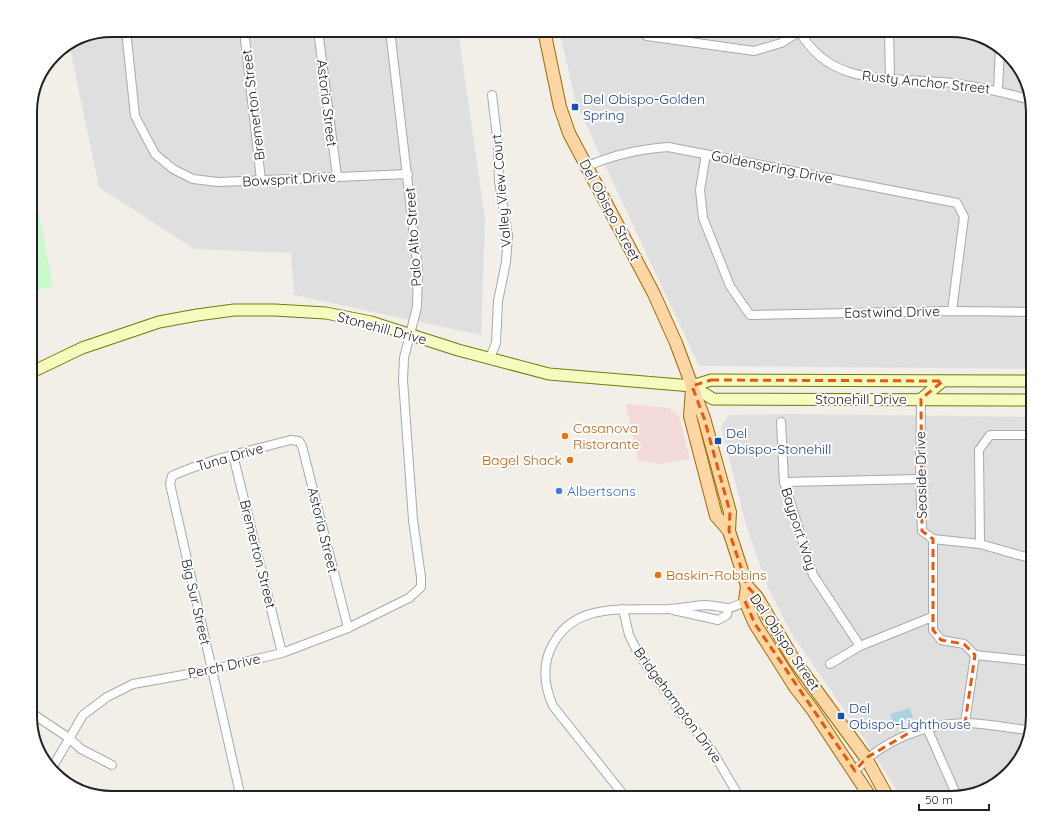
<svg xmlns="http://www.w3.org/2000/svg" width="1063" height="828" viewBox="0 0 1063 828" font-family="Quicksand,sans-serif">
<rect width="100%" height="100%" fill="#f2efe9"/>
<g fill="#e0dfdf">
<path d="M112 30H458L485 220 481 335 294 295 291 253 194 249 99 187 69 44 81 36Z"/>
<path d="M559 30H951L1001 47 1025 76 1033 112V369L699 366 576 103Z"/>
<path d="M789 414 1033 417V716L1016 766 987 790 951 798H902L863 737 791 633 767 585 746 525 721 426 729 415Z"/>
</g>
<path fill="#f2dad9" d="M626 404 669 408 679 416 690 459 661 464 638 461Z"/>
<path fill="#c8facc" d="M30 140 33 182 53 286 30 293Z"/>
<path fill="#aad3df" d="M910 708 913 718 893 723 890 714Z"/>
<g fill="none" stroke-linecap="round" stroke-linejoin="round">
<defs>
<g id="street">
<path d="M126 30 135 116 155 154 173 169 193 179 218 182 408 174"/>
<path d="M244 30 261 180"/>
<path d="M318 30 337 176"/>
<path d="M637 30 647 36 754 51 781 43 800 31"/>
<path d="M799 30C831 90 896 76 952 83 979 87 1004 92 1030 100"/>
<path d="M889 30 890 79"/>
<path d="M998 91 1000 47"/>
<path d="M706 154 700 190 703 218 730 286 750 315 952 311 1033 312"/>
<path d="M588 166C613 155 640 149 668 147L957 203 964 217 952 311"/>
<path d="M490 358 496 343 498 301 506 262 508 236 499 181 498 145 492 95"/>
<path d="M921 399 920 479 922 531 933 539 980 544 1033 559"/>
<path d="M781 422 784 482 813 575 860 646"/>
<path d="M233 455 282 653"/>
<path d="M784 482 920 479"/>
<path d="M933 539V630L941 640 964 644 975 655 1033 661"/>
<path d="M980 544 979 450 990 435H1033"/>
<path d="M623 609 629 635 639 655 688 722 711 749 740 798"/>
<path d="M673 610 718 620 727 615 728 608"/>
<path d="M830 664 860 646 932 617"/>
<path d="M30 712 69 738 81 749 112 765"/>
<path d="M965 723 975 655"/>
<path d="M927 728 957 796"/>
<path d="M52 768 83 715 107 697 133 684 211 670 282 653 348 628 409 598 421 587V577L413 520 403 380 404 358 417 307 418 270 390 30"/>
<path d="M855 771C881 741 924 724 964 723 985 723 1007 728 1028 730"/>
<path d="M241 798 170 484 172 476C209 459 251 451 290 440L299 441 302 446 348 628"/>
<path d="M626 798 553 706C545 688 542 669 550 650 572 600 624 611 668 609 680 608 692 606 705 605 712 605 724 608 729 608 735 607 743 602 749 600"/>
</g>
<g id="secondary">
<path d="M30 373 82 348 159 322 197 315 234 310H274L326 313 371 322 458 350 549 374 692 386 711 380 1033 381"/>
<path d="M692 386 713 399 1033 400"/>
<path d="M921 399 943 381"/>
</g>
<g id="primary">
<path d="M544 30 560 107 569 133 654 294 676 343 704 418 730 512 729 531"/>
<path d="M692 389 690 416 716 516 729 531 747 586 745 601 755 624 795 687 812 709 871 798"/>
<path d="M747 586 757 597 794 660 866 758 888 798"/>
</g>
</defs>
<use href="#street" stroke="#a9a9a9" stroke-width="10"/>
<use href="#secondary" stroke="#707d05" stroke-width="13"/>
<use href="#primary" stroke="#a06b00" stroke-width="14"/>
<use href="#street" stroke="#fff" stroke-width="8"/>
<use href="#secondary" stroke="#f7fabf" stroke-width="11"/>
<use href="#primary" stroke="#fcd6a4" stroke-width="12"/>
</g>
<path fill="none" stroke="#e8590c" stroke-width="3" stroke-dasharray="8 5" stroke-linejoin="round" d="M711 380 943 381 921 399 922 531 933 539V630L941 640 964 644 975 655 965 723 927 728 907 734 866 758 855 771 755 624 745 601 757 597 747 586 729 531 730 512 704 418 692 386Z"/>
<g fill="#1a4fb4" stroke="#fff" stroke-width="1.5">
<rect x="571" y="103" width="8" height="8" rx="2"/>
<rect x="714" y="437" width="8" height="8" rx="2"/>
<rect x="837" y="712" width="8" height="8" rx="2"/>
</g>
<g fill="#e8710a" stroke="#fff" stroke-width="1.5">
<circle cx="565" cy="436" r="4"/>
<circle cx="570" cy="460" r="4"/>
<circle cx="658" cy="575" r="4"/>
</g>
<circle fill="#3f7fe0" stroke="#fff" stroke-width="1.5" cx="559" cy="491" r="4"/>
<g text-anchor="middle" stroke-width="4" stroke-linejoin="round" paint-order="stroke">
<g font-size="14" fill="#222" stroke="#fff">
<text transform="translate(926 82) rotate(6)" y="5">Rusty Anchor Street</text>
<text transform="translate(327 103) rotate(83)" y="5">Astoria Street</text>
<text transform="translate(253 105) rotate(-97)" y="5">Bremerton Street</text>
<text transform="translate(772 167) rotate(11)" y="5">Goldenspring Drive</text>
<text transform="translate(289 179) rotate(-3)" y="5">Bowsprit Drive</text>
<text transform="translate(501 191) rotate(-95)" y="5">Valley View Court</text>
<text transform="translate(610 210) rotate(62)" y="5">Del Obispo Street</text>
<text transform="translate(413 237) rotate(-94)" y="5">Palo Alto Street</text>
<text transform="translate(892 312) rotate(-1)" y="5">Eastwind Drive</text>
<text transform="translate(382 328) rotate(15)" y="5">Stonehill Drive</text>
<text x="861" y="404">Stonehill Drive</text>
<text transform="translate(230 457) rotate(-16)" y="5">Tuna Drive</text>
<text transform="translate(921 475) rotate(-91)" y="5">Seaside Drive</text>
<text transform="translate(799 529) rotate(72)" y="5">Bayport Way</text>
<text transform="translate(323 530) rotate(76)" y="5">Astoria Street</text>
<text transform="translate(258 554) rotate(76)" y="5">Bremerton Street</text>
<text transform="translate(196 602) rotate(77)" y="5">Big Sur Street</text>
<text transform="translate(785 642) rotate(56)" y="5">Del Obispo Street</text>
<text transform="translate(224 666) rotate(-12)" y="5">Perch Drive</text>
<text transform="translate(678 705) rotate(54)" y="5">Bridgehampton Drive</text>
</g>
<g font-size="14" fill="#164399" stroke="#fff" text-anchor="start">
<text x="583" y="104">Del Obispo-Golden<tspan x="583" dy="16">Spring</tspan></text>
<text x="726" y="438">Del<tspan x="726" dy="16">Obispo-Stonehill</tspan></text>
<text x="849" y="713">Del<tspan x="849" dy="16">Obispo-Lighthouse</tspan></text>
</g>
<g font-size="14" fill="#c56008" stroke="#fff" text-anchor="start">
<text x="573" y="433">Casanova<tspan x="573" dy="16">Ristorante</tspan></text>
<text x="562" y="465" text-anchor="end">Bagel Shack</text>
<text x="666" y="580">Baskin-Robbins</text>
</g>
<g font-size="14" fill="#366cbe" stroke="#fff" text-anchor="start">
<text x="567" y="496">Albertsons</text>
</g>
</g>
<path d="M0 0H1063V828H0ZM112 37H951A75 75 0 0 1 1026 112V716A75 75 0 0 1 951 791H112A75 75 0 0 1 37 716V112A75 75 0 0 1 112 37Z" fill="#fff" fill-rule="evenodd"/>
<path fill="none" stroke="#222" stroke-width="2" d="M112 37H951A75 75 0 0 1 1026 112V716A75 75 0 0 1 951 791H112A75 75 0 0 1 37 716V112A75 75 0 0 1 112 37Z"/>
<path d="M919 804v6h70v-6" fill="none" stroke="#222222" stroke-width="2"/>
<text x="925" y="804" font-size="12" fill="#222222" stroke="#ffffff" stroke-width="3" paint-order="stroke">50 m</text>
</svg>
